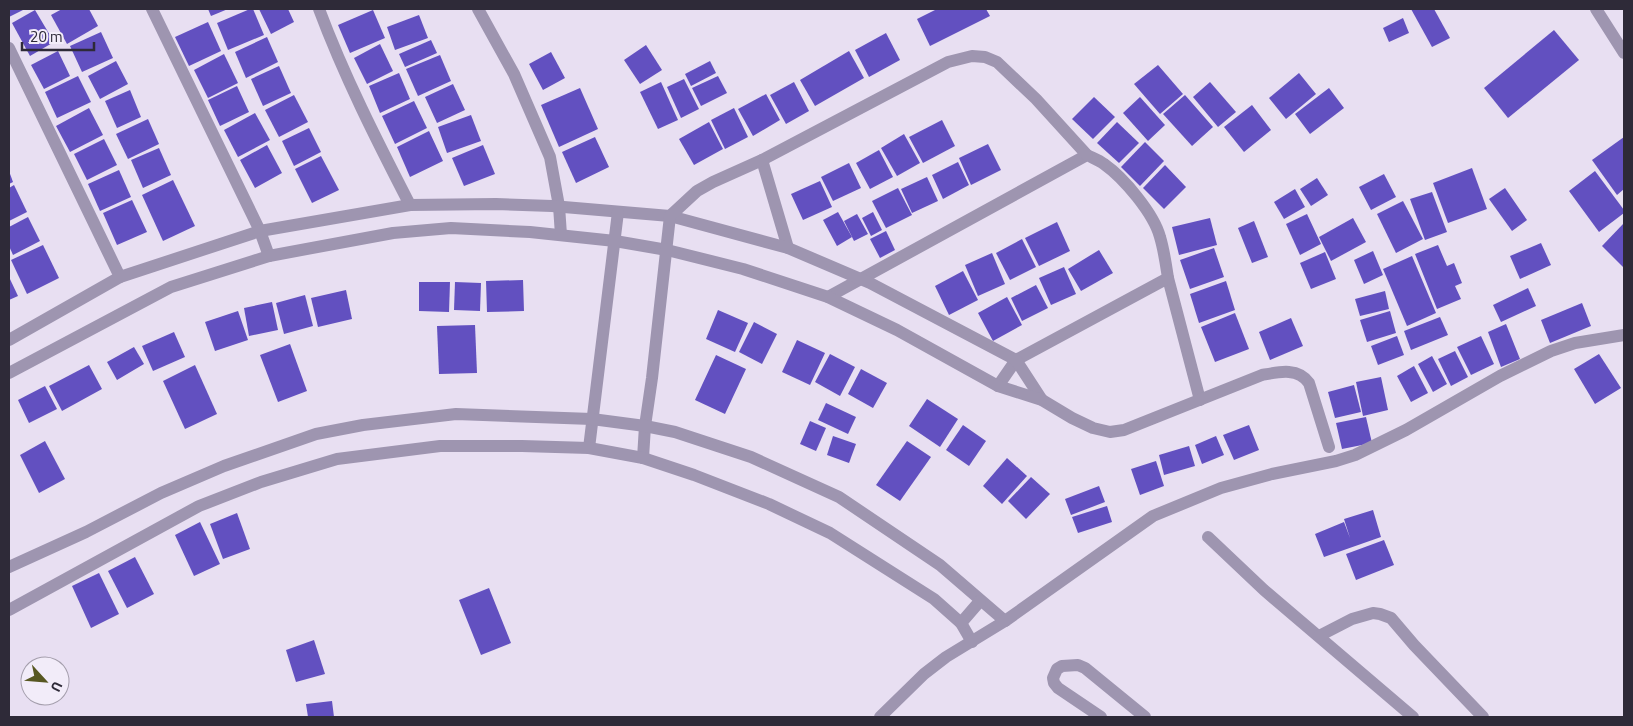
<svg xmlns="http://www.w3.org/2000/svg" width="1633" height="726" viewBox="0 0 1633 726" font-family="'Titillium Web',sans-serif">
<rect width="100%" height="100%" fill="#e8dff2"/>
<g fill="#6250c0">
<path d="M9 9H25L9 17Z"/>
<path d="M62 9H89L98 26 67 44 51 15Z"/>
<path d="M208 9H228L211 16Z"/>
<path d="M250 9H253L264 35 228 50 217 23Z"/>
<path d="M259 9H288L294 22 271 34Z"/>
<path d="M937 9H986L990 16 930 46 917 19Z"/>
<path d="M1411 9H1434L1450 38 1432 47Z"/>
<path d="M35 10 54 42 30 56 12 23Z"/>
<path d="M373 10 385 38 350 53 338 25Z"/>
<path d="M419 15 428 38 395 50 387 27Z"/>
<path d="M1403 18 1409 33 1389 42 1383 28Z"/>
<path d="M208 22 221 51 189 66 175 37Z"/>
<path d="M1554 30 1579 60 1508 118 1484 88Z"/>
<path d="M101 32 113 58 82 72 70 46Z"/>
<path d="M886 33 900 60 869 77 855 50Z"/>
<path d="M267 37 278 62 246 78 235 52Z"/>
<path d="M431 40 437 53 405 67 399 54Z"/>
<path d="M380 44 393 71 367 84 354 58Z"/>
<path d="M646 45 662 70 640 84 624 60Z"/>
<path d="M58 51 70 76 44 89 31 65Z"/>
<path d="M849 51 864 78 815 106 800 80Z"/>
<path d="M551 52 565 78 543 90 529 64Z"/>
<path d="M224 54 238 83 208 98 194 70Z"/>
<path d="M440 55 451 81 418 96 406 69Z"/>
<path d="M116 61 128 84 100 99 88 76Z"/>
<path d="M710 61 716 73 691 86 685 74Z"/>
<path d="M1158 65 1183 94 1160 114 1134 84Z"/>
<path d="M279 66 291 93 263 106 251 79Z"/>
<path d="M399 73 410 99 380 113 369 86Z"/>
<path d="M1299 73 1316 94 1286 119 1269 98Z"/>
<path d="M78 76 91 102 57 118 45 92Z"/>
<path d="M718 76 727 93 701 106 692 88Z"/>
<path d="M684 79 699 109 681 118 667 87Z"/>
<path d="M661 82 678 120 658 129 640 92Z"/>
<path d="M794 82 809 111 786 124 770 95Z"/>
<path d="M1210 82 1236 112 1218 127 1193 97Z"/>
<path d="M453 84 465 110 437 123 425 97Z"/>
<path d="M237 86 249 112 220 126 208 100Z"/>
<path d="M580 88 598 129 559 147 541 105Z"/>
<path d="M1329 88 1344 108 1310 134 1295 114Z"/>
<path d="M130 90 141 117 117 128 105 101Z"/>
<path d="M766 94 780 120 753 136 738 109Z"/>
<path d="M294 95 308 122 279 137 265 110Z"/>
<path d="M1185 95 1213 127 1192 146 1163 114Z"/>
<path d="M1094 97 1115 117 1093 139 1072 119Z"/>
<path d="M1140 97 1165 125 1148 141 1123 113Z"/>
<path d="M414 101 427 128 395 144 382 116Z"/>
<path d="M1252 105 1271 130 1244 152 1224 127Z"/>
<path d="M89 108 103 135 70 152 56 126Z"/>
<path d="M734 108 748 137 725 149 711 120Z"/>
<path d="M255 113 270 140 238 157 224 130Z"/>
<path d="M471 115 481 141 447 153 438 127Z"/>
<path d="M148 119 159 144 128 159 116 134Z"/>
<path d="M942 120 955 146 923 163 909 137Z"/>
<path d="M709 122 723 149 694 165 679 139Z"/>
<path d="M1117 122 1139 143 1119 163 1097 143Z"/>
<path d="M309 128 321 152 294 166 282 141Z"/>
<path d="M429 131 443 161 410 177 397 147Z"/>
<path d="M904 134 920 163 897 176 881 148Z"/>
<path d="M595 137 609 167 576 183 562 152Z"/>
<path d="M1624 137V189L1617 195 1592 160Z"/>
<path d="M104 139 117 165 87 180 74 154Z"/>
<path d="M1145 142 1164 161 1140 186 1121 167Z"/>
<path d="M988 144 1001 170 971 185 959 158Z"/>
<path d="M267 145 282 173 255 188 240 160Z"/>
<path d="M483 145 495 174 464 186 452 158Z"/>
<path d="M159 148 171 175 143 188 131 160Z"/>
<path d="M879 150 893 177 870 189 856 163Z"/>
<path d="M321 156 339 190 312 203 295 169Z"/>
<path d="M958 162 969 185 943 199 932 175Z"/>
<path d="M849 163 861 188 833 201 821 177Z"/>
<path d="M1165 165 1186 187 1164 209 1143 188Z"/>
<path d="M1472 168 1487 209 1448 223 1433 183Z"/>
<path d="M119 170 131 197 100 211 88 184Z"/>
<path d="M9 171 13 182 9 184Z"/>
<path d="M1595 171 1624 210V213L1599 232 1569 191Z"/>
<path d="M1384 174 1396 197 1371 210 1359 187Z"/>
<path d="M927 177 938 201 912 213 901 189Z"/>
<path d="M1317 178 1328 195 1311 206 1300 189Z"/>
<path d="M173 180 195 226 163 241 142 195Z"/>
<path d="M820 181 832 207 803 220 791 194Z"/>
<path d="M14 185 27 212 9 221V188Z"/>
<path d="M898 188 912 215 886 228 872 201Z"/>
<path d="M1505 188 1527 220 1512 231 1489 199Z"/>
<path d="M1295 189 1305 207 1284 219 1274 202Z"/>
<path d="M1432 192 1447 232 1425 240 1410 199Z"/>
<path d="M132 200 147 232 117 245 103 213Z"/>
<path d="M1403 201 1423 239 1396 253 1377 214Z"/>
<path d="M838 212 852 237 837 246 823 220Z"/>
<path d="M873 212 882 230 871 236 862 218Z"/>
<path d="M857 214 868 234 854 241 844 221Z"/>
<path d="M1307 214 1321 244 1300 255 1286 224Z"/>
<path d="M28 217 40 241 13 255 9 246V227Z"/>
<path d="M1210 218 1217 245 1179 255 1172 227Z"/>
<path d="M1353 218 1366 242 1331 261 1319 237Z"/>
<path d="M1254 221 1268 257 1252 263 1238 228Z"/>
<path d="M1057 222 1070 251 1039 266 1025 238Z"/>
<path d="M1624 223V268L1602 246Z"/>
<path d="M886 231 895 250 880 258 870 239Z"/>
<path d="M1022 239 1036 267 1010 280 996 253Z"/>
<path d="M1541 243 1551 265 1520 279 1510 256Z"/>
<path d="M43 245 59 278 27 294 11 260Z"/>
<path d="M1438 245 1447 266 1454 263 1462 283 1455 286 1461 299 1437 309 1415 254Z"/>
<path d="M1214 248 1224 277 1190 289 1180 260Z"/>
<path d="M1099 250 1113 273 1081 291 1068 269Z"/>
<path d="M1373 251 1383 275 1364 284 1354 260Z"/>
<path d="M1325 252 1336 279 1311 289 1300 263Z"/>
<path d="M992 253 1005 284 978 296 965 265Z"/>
<path d="M1412 256 1436 313 1407 326 1383 269Z"/>
<path d="M1064 267 1076 294 1051 305 1039 278Z"/>
<path d="M963 271 978 300 949 315 935 286Z"/>
<path d="M9 277 18 296 9 300Z"/>
<path d="M523 280 524 311 487 312 486 281Z"/>
<path d="M1226 281 1235 310 1199 323 1190 294Z"/>
<path d="M419 282H450L449 312 419 311Z"/>
<path d="M455 282 481 283 480 311 454 310Z"/>
<path d="M1036 285 1048 308 1022 321 1011 298Z"/>
<path d="M1528 288 1536 306 1501 322 1493 305Z"/>
<path d="M346 290 352 319 318 327 311 298Z"/>
<path d="M1385 291 1389 309 1360 316 1355 299Z"/>
<path d="M305 295 313 326 284 334 276 303Z"/>
<path d="M1007 297 1022 325 993 341 978 313Z"/>
<path d="M272 302 278 330 249 336 244 308Z"/>
<path d="M1582 303 1591 326 1550 343 1541 320Z"/>
<path d="M718 310 748 323 735 352 706 339Z"/>
<path d="M238 311 248 340 215 351 205 322Z"/>
<path d="M1390 311 1396 333 1367 342 1360 320Z"/>
<path d="M1235 313 1249 349 1215 362 1201 327Z"/>
<path d="M1440 317 1448 335 1411 350 1404 331Z"/>
<path d="M1291 318 1303 346 1270 360 1259 332Z"/>
<path d="M754 322 777 334 762 364 739 352Z"/>
<path d="M1506 324 1520 359 1501 367 1488 332Z"/>
<path d="M475 325 477 373 439 374 437 326Z"/>
<path d="M174 332 185 357 153 371 142 346Z"/>
<path d="M1397 336 1404 355 1378 365 1371 346Z"/>
<path d="M1481 336 1494 364 1471 375 1457 347Z"/>
<path d="M797 340 825 353 810 385 782 372Z"/>
<path d="M290 344 307 391 278 402 260 355Z"/>
<path d="M134 347 144 364 117 380 107 362Z"/>
<path d="M1455 351 1468 377 1451 386 1438 359Z"/>
<path d="M830 354 855 367 840 396 815 382Z"/>
<path d="M1599 354 1621 388 1595 404 1574 369Z"/>
<path d="M716 355 746 369 725 414 695 400Z"/>
<path d="M1432 356 1447 384 1433 392 1418 364Z"/>
<path d="M89 365 102 389 62 411 49 386Z"/>
<path d="M195 365 217 414 185 429 163 381Z"/>
<path d="M1414 366 1428 393 1411 402 1397 376Z"/>
<path d="M861 369 887 383 873 408 848 394Z"/>
<path d="M1381 377 1388 410 1363 416 1356 382Z"/>
<path d="M1354 385 1361 412 1335 418 1328 392Z"/>
<path d="M45 386 57 409 29 423 18 400Z"/>
<path d="M927 399 958 419 940 447 909 426Z"/>
<path d="M826 403 856 417 848 434 818 420Z"/>
<path d="M1366 417 1372 443 1342 449 1336 423Z"/>
<path d="M810 421 826 428 816 451 800 444Z"/>
<path d="M963 425 986 441 969 466 946 450Z"/>
<path d="M1249 425 1259 450 1234 460 1223 435Z"/>
<path d="M833 436 856 444 849 463 827 455Z"/>
<path d="M1216 436 1224 455 1202 464 1195 445Z"/>
<path d="M45 441 65 479 39 493 20 455Z"/>
<path d="M907 441 931 457 900 501 876 485Z"/>
<path d="M1189 446 1195 466 1164 475 1159 455Z"/>
<path d="M1007 458 1027 476 1002 504 983 486Z"/>
<path d="M1156 461 1164 486 1140 495 1131 469Z"/>
<path d="M1031 477 1050 494 1026 519 1008 501Z"/>
<path d="M1099 486 1105 502 1071 515 1065 499Z"/>
<path d="M1107 506 1112 522 1078 533 1072 517Z"/>
<path d="M1373 510 1381 537 1324 557 1315 534 1344 522 1350 538 1344 519Z"/>
<path d="M237 513 250 549 223 559 210 524Z"/>
<path d="M200 522 220 564 194 576 175 535Z"/>
<path d="M1384 540 1394 565 1356 580 1346 554Z"/>
<path d="M135 557 154 594 127 608 108 571Z"/>
<path d="M99 573 119 614 91 628 72 586Z"/>
<path d="M489 588 511 643 481 655 459 600Z"/>
<path d="M314 640 325 674 296 682 286 650Z"/>
<path d="M332 701 334 717H308L306 704Z"/>
</g>
<g fill="none" stroke-linecap="round" stroke-linejoin="round">
<g stroke="#9e95b0" stroke-width="12">
<path d="M152 9 260 231 269 256"/>
<path d="M319 9C344 76 377 141 410 205"/>
<path d="M478 9 514 74 550 157 559 206 561 235"/>
<path d="M1596 9 1624 53"/>
<path d="M9 48 120 277"/>
<path d="M762 160 788 248"/>
<path d="M1168 278 1200 400"/>
<path d="M828 297 1087 155C1093 158 1099 160 1104 164 1124 178 1154 214 1160 237 1164 250 1166 265 1168 278L1016 360 998 386"/>
<path d="M9 340 120 277 260 231 410 205 496 204 552 206 670 216 788 248 870 283 1016 360 1042 400"/>
<path d="M9 373 171 287 269 256 393 233 451 228 530 232 615 241 667 250 743 269 828 297 897 330 998 386 1042 400 1072 418 1093 428 1110 432 1124 430 1262 375C1278 372 1298 367 1309 383L1329 447"/>
<path d="M589 448 618 212"/>
<path d="M643 458 645 426 652 378 670 216 697 191 713 182 762 160 948 62 972 56 985 57 997 62 1036 99 1087 155"/>
<path d="M1208 537 1264 590 1413 717"/>
<path d="M9 567 86 532 161 493 224 466 316 434 363 425 456 414 592 419 645 426 675 432 751 457 839 497 940 565 1005 621"/>
<path d="M9 610 199 506 261 482 337 459 440 446H522L589 448 643 458 694 475 769 504 830 533 934 599 961 623 972 642"/>
<path d="M961 623 980 601"/>
<path d="M1319 636 1352 619 1373 613 1380 614 1391 618 1414 645 1483 717"/>
<path d="M880 717 924 674 946 657 1005 621 1153 516 1221 488 1272 474 1336 461 1355 455 1406 430 1500 376 1551 351 1575 343 1624 335"/>
<path d="M1101 717 1058 688 1054 683 1053 678 1057 669 1062 666 1078 665 1085 668 1145 717"/>
</g>
</g>
<rect width="1633" height="726" fill="none" stroke="#2e2a38" stroke-width="20"/>
<g transform="translate(45 681) rotate(116)"><circle r="24" fill="#f2ecf9" stroke="#a49eac"/>
<path d="M0-4L9 19L0 12L-9 19Z" fill="#575722"/>
<text y="-8" font-size="14" font-weight="bold" text-anchor="middle" fill="#2e2a38">U</text>
</g>
<path d="M22 42v8h72v-8" fill="none" stroke="#2e2a38" stroke-width="2.5"/>
<text x="30" y="42" font-size="15" fill="#2e2a38" stroke="#f2ecf9" stroke-width="4" paint-order="stroke">20 m</text>
</svg>
